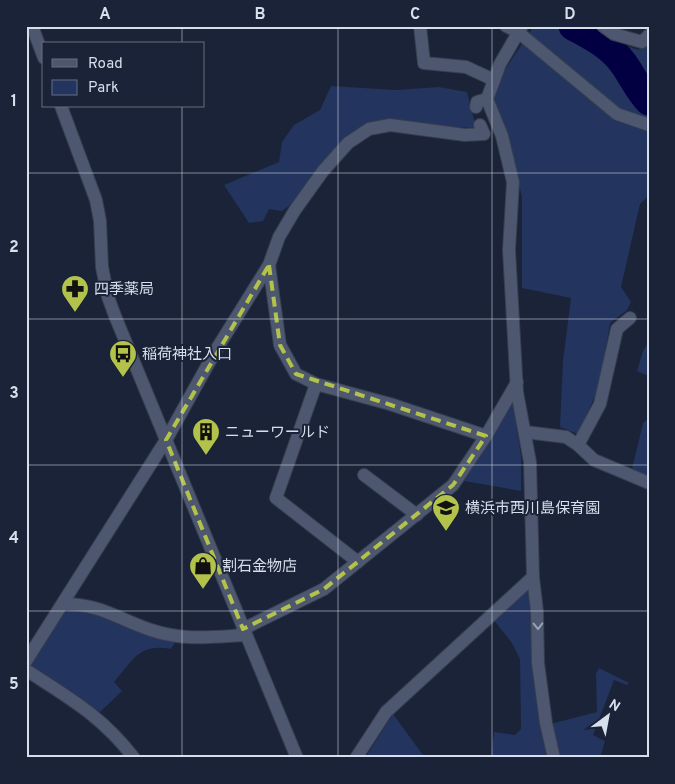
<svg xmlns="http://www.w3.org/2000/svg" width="675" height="784" viewBox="0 0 675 784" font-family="Overpass,'Noto Sans JP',sans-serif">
<rect width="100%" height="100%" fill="#1a2337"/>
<g fill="#23345e">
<path d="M534 26H584L600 38 639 50 649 39V195L640 204 621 287 631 302 627 310 610 323 599 387 578 434 560 427 563 361 571 298 522 288V197L510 149 494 99 502 74Z"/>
<path d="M331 86 396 90 439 87 467 92 476 128 433 126 378 120 364 126 291 204 282 211 269 209 263 221 249 223 224 185 279 162 282 142 294 125 320 110Z"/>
<path d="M649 342V376L637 371 643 351Z"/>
<path d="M512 398 521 456V491L464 481 490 441Z"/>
<path d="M649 418V476L632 469 643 423Z"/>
<path d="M530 587 542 726 597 712 596 674 599 668 629 683 627 685 614 680 593 735 605 741 600 758H491L494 732 515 735 521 729 520 659 512 643 493 619Z"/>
<path d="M80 608 176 641 171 649C139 643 133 660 114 682L122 691 100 712 30 666 63 613Z"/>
<path d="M393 714 425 758H365Z"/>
</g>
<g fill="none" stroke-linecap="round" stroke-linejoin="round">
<path stroke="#020043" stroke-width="29" d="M573 26C591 36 610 45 623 63 632 75 638 90 649 101"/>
<defs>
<g id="street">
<path d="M420 26 424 63 466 67 494 80"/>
<path d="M506 26 518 32 617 114 649 125"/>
<path d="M603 26 614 34 642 42 649 35"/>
<path d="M476 107 477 102 487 99"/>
<path d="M269 265 280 345 296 374 316 384 390 404 486 436"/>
<path d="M316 384 276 498 358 562"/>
<path d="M525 432 566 437 578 445 594 460 649 483"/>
<path d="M578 445 600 404 617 329 630 318"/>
<path d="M364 475 417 515"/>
<path d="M533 577 537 611 538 663 546 723 554 758"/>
<path d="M64 604C101 604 118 619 151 630 184 641 212 637 246 635"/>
<path d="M243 629 324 589 453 485 486 436 517 382"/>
<path d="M26 661 166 440 216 350 269 265 279 237 295 210 323 171 348 143 369 129 390 125 465 135 484 134 480 125"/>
<path d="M26 670C69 698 102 716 134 758"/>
<path d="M356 758 386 712 533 577 530 462 517 392 509 250 513 182 502 136 487 99 500 64 522 26"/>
</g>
<g id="secondary">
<path d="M32 26 44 58"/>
<path d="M61 106 96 200 100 221 102 267 108 297 115 316 297 758"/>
</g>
</defs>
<use href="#street" stroke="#373e4f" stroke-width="14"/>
<use href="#secondary" stroke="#373e4f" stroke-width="14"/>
<use href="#street" stroke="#4d576f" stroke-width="12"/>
<use href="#secondary" stroke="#4d576f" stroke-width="12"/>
</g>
<defs><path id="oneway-chevron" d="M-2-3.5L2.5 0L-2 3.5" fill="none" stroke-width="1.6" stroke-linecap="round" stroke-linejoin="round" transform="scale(1.25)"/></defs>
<use stroke="#99a1b4" href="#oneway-chevron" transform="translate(538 626) rotate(89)"/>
<path fill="none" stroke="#b3c24b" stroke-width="4" stroke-dasharray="10 6" stroke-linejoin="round" d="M269 265 280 345 296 374 486 436 453 485 324 589 243 629 166 440Z"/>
<path fill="none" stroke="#d7deec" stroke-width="1" stroke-opacity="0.55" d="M182 26V44M338 26V758M492 26V758M182 106V758M26 173H649M26 319H649M26 465H649M26 611H649"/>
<defs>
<symbol id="pharmacy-pin" viewBox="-11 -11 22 30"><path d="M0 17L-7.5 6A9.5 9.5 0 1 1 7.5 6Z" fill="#b3c24b" stroke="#1a2337"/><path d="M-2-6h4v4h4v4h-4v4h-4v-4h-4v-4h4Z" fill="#111"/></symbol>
<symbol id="bus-pin" viewBox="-11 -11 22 30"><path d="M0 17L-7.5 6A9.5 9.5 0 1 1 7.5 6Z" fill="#b3c24b" stroke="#1a2337"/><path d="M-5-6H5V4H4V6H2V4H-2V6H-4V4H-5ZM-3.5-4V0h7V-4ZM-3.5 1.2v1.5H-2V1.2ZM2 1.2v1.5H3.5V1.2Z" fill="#111"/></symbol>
<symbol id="building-pin" viewBox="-11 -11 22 30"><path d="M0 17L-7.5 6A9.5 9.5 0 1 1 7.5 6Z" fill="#b3c24b" stroke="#1a2337"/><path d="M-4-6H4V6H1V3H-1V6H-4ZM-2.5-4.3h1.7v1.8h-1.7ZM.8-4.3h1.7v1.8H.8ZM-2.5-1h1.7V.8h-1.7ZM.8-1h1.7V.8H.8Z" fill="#111"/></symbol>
<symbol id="school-pin" viewBox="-11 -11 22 30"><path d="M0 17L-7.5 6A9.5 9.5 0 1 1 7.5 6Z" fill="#b3c24b" stroke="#1a2337"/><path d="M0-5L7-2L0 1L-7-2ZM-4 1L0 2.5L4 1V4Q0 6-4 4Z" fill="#111"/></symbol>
<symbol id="shop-pin" viewBox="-11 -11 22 30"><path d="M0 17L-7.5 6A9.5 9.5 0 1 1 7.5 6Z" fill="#b3c24b" stroke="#1a2337"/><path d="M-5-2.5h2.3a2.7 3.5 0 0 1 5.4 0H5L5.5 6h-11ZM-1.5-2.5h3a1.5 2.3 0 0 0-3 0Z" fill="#111"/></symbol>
</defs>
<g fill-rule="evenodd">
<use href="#pharmacy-pin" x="59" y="273" width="32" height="43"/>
<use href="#bus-pin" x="107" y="338" width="32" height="43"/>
<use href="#building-pin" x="190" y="416" width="32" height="43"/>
<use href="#school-pin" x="430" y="492" width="32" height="43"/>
<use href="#shop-pin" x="187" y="550" width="32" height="43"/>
</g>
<g text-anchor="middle" stroke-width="4" stroke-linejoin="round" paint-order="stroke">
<g font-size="15" fill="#d7deec" stroke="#1a2337" text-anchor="start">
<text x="94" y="294">四季薬局</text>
<text x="142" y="359">稲荷神社入口</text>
<text x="225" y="437">ニューワールド</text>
<text x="465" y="513">横浜市西川島保育園</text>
<text x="222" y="571">割石金物店</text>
</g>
</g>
<rect width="675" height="784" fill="none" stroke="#1a2337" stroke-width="55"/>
<rect x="42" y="42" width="162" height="65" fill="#1a2337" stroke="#666e7f"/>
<rect x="52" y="59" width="25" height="8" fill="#4d576f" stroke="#666e7f"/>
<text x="88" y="68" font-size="15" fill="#d7deec">Road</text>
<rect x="52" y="80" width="25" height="15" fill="#23345e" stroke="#666e7f"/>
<text x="88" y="92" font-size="15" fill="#d7deec">Park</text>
<g transform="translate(608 716) rotate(32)" stroke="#1a2337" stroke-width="4" paint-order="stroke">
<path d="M0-4L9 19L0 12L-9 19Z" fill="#d7deec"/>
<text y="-8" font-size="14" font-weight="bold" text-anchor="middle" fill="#d7deec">N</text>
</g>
<rect x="28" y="28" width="620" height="728" fill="none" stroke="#d7deec" stroke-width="2"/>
<g font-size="16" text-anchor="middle" font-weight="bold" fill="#d7deec">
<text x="105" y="19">A</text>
<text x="260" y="19">B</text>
<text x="415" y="19">C</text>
<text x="570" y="19">D</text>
<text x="14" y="106">1</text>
<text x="14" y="252">2</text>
<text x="14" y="398">3</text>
<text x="14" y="543">4</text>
<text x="14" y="689">5</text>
</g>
</svg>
